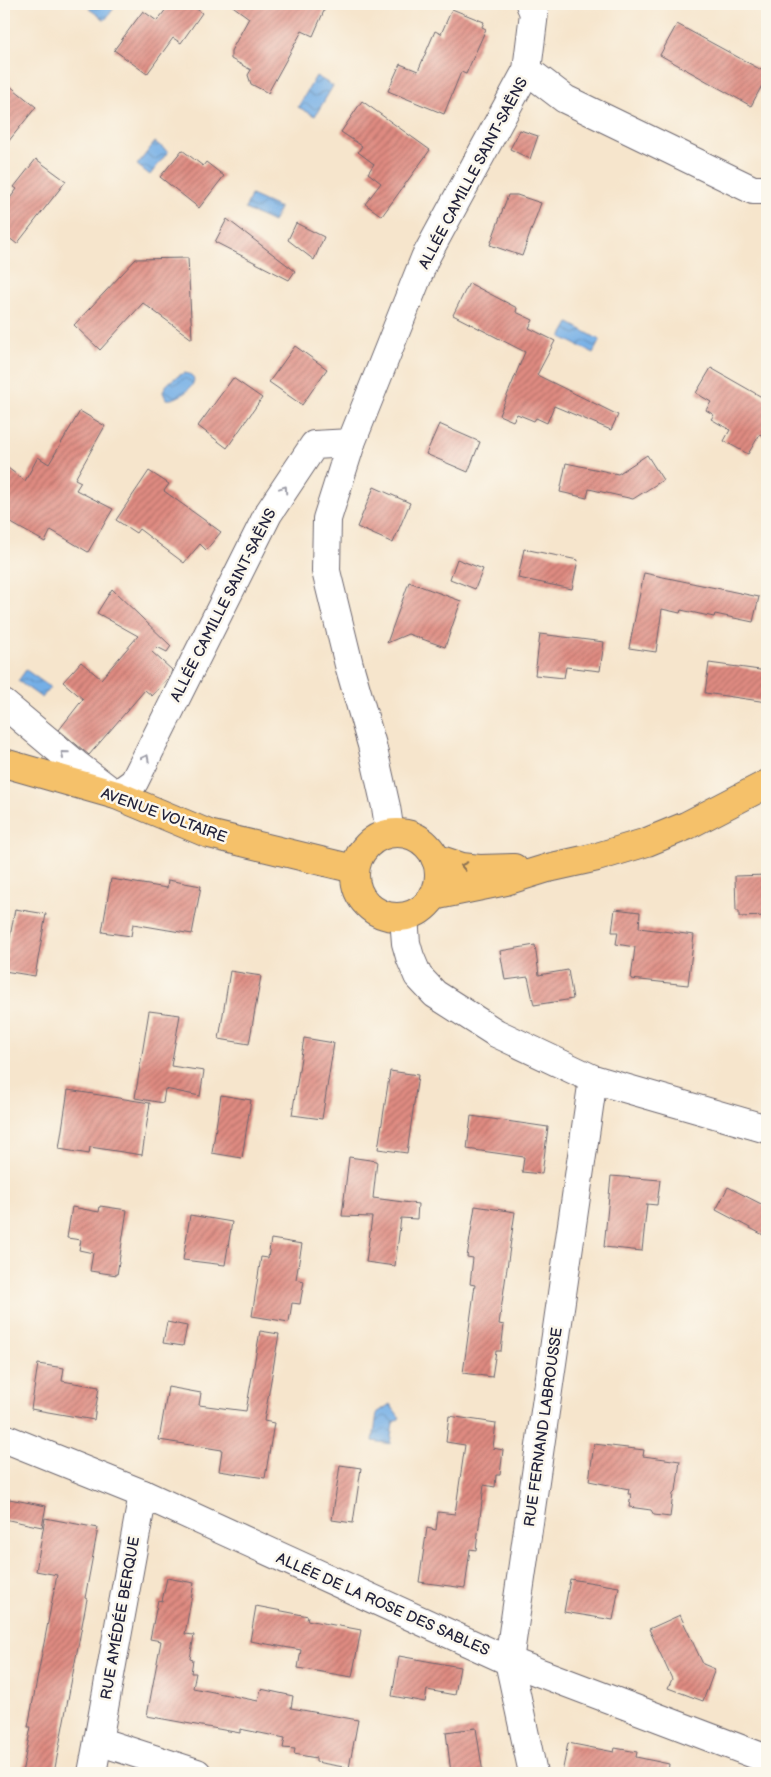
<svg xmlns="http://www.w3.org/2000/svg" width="771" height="1777" viewBox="0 0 771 1777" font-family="'Balsamiq Sans',sans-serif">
<defs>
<pattern id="water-waves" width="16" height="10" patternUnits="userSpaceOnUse" patternTransform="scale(1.25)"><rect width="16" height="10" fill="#75afe6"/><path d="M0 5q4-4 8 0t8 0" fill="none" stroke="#608ebc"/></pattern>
<pattern id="building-hatch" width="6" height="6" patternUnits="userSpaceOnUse" patternTransform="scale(1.25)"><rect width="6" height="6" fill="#df8b81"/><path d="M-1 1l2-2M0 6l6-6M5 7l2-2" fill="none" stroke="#b4716b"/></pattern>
</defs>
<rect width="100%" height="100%" fill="#fbf7ec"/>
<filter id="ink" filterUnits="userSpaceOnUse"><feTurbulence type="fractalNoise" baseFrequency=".02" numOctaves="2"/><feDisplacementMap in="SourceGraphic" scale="10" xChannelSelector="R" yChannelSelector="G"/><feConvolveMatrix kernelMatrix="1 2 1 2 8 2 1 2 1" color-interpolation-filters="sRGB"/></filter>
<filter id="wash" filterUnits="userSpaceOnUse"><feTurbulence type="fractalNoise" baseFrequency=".0096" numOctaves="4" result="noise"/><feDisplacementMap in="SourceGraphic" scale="20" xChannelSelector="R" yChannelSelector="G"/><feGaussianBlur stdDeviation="1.12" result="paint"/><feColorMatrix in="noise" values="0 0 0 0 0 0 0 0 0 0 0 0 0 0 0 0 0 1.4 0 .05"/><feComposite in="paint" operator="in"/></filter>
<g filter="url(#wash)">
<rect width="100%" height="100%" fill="#f6e5cc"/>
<g fill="url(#water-waves)" stroke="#4c6890">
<path d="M93 4H117L105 20 89 9Z"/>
<path d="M316 76 333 86 315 116 298 107Z"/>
<path d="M155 142 168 152 150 175 137 165Z"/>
<path d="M251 195 280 208 273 222 245 209Z"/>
<path d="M569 323 600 340 593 353 561 337Z"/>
<path d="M184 373C209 376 180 402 166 399L163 392C165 383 176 377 184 373Z"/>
<path d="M26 670 50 687 42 698 18 681Z"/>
<path d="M390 1404 400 1418 393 1423 390 1444 373 1441 377 1413Z"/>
</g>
<g id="blocks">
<g fill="url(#building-hatch)">
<path d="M170 4H190L202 13 181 43 173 38 147 74 114 50 143 11 157 21Z"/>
<path d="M230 4H327L313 36 302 31 268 93 251 84 248 75 251 70 231 59V51L249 18Z"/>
<path d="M452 9 484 22 482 27 486 29 466 74 461 72 444 114 388 91 400 64 418 71 435 31 441 34Z"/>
<path d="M677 24 767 73V76L751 106 660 55Z"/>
<path d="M4 81 36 107 4 147Z"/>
<path d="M362 101 430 150 382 216 365 204 381 183 368 173 374 164 358 152 362 146 341 132Z"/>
<path d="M520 130 538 136 530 159 510 149Z"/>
<path d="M182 150 203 166 206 162 224 176 199 208 160 177Z"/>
<path d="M36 159 66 181 17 244 4 234V206L17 189 14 187Z"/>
<path d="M508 195H517L541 203 522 256 490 245Z"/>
<path d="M227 219 295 271 289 280 215 242Z"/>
<path d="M296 223 324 237 314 260 288 240Z"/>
<path d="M188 258 192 339 143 303 100 350 74 325 136 259Z"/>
<path d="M469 283 517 308 516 312 533 320 529 328 555 341 537 375 618 415 611 430 554 406 547 423 536 418 534 421 517 414 513 421 499 415 525 352 453 315Z"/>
<path d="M295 346 327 369 302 405 269 382Z"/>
<path d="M711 368 767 400V438L760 434 748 454 724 441 730 430 711 419 714 415 706 410 711 402 696 393Z"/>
<path d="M233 378 262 398 227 448 198 426Z"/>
<path d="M80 411 105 426 75 479 81 482 76 490 113 509 88 552 51 530 45 542 4 519V465L25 481 38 457 49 464Z"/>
<path d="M439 424 480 442 468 472 426 454Z"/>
<path d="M647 455 663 480 633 499 589 489 587 498 560 492 566 463 618 474Z"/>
<path d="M149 471 169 484 164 491 221 532 206 550 200 544 184 563 139 529 136 533 116 520Z"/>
<path d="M374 487 410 503 393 543 357 527Z"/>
<path d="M524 549 578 560 572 589 518 578Z"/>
<path d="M457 559 483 569 475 589 450 579Z"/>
<path d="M644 573 759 597 753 622 715 614 714 617 681 610 680 613 662 609 656 652 629 648Z"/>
<path d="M409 582 461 601 445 647 408 634 387 643Z"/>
<path d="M112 589 171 646 167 652 157 647 152 652 172 670 170 676 152 696 145 690 89 755 59 730 83 699 63 682 81 662 101 679 138 636 97 613Z"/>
<path d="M540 634 604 642 600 671 566 667 564 678 535 675Z"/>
<path d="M709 663 767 671V702L705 693Z"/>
<path d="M767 875V916L739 917V911H736L735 876Z"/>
<path d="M111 879 167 888 168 880 201 886 192 934 133 924 131 936 102 932Z"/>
<path d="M15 909 46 914 35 976 4 971Z"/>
<path d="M615 909 640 912 639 928 694 935 688 985 631 979 635 947 616 944 618 932H612Z"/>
<path d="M535 945 539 975 568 970 573 999 534 1005 528 977 505 980 500 951Z"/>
<path d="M230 971 261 976 249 1044 219 1039Z"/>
<path d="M149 1011 180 1015 171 1066 204 1071 200 1096 165 1089 163 1103 135 1098Z"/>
<path d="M304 1038 334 1043 322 1119 292 1115Z"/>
<path d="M390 1071 418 1075 407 1153 378 1149Z"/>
<path d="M68 1090 150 1103 142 1155 90 1147 89 1154 59 1149Z"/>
<path d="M221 1095 251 1100 242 1158 212 1153Z"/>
<path d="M471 1116 548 1127 542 1174 522 1172 524 1157 467 1149Z"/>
<path d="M349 1157 377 1161 373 1198 418 1204 417 1219 401 1218 395 1266 366 1262 372 1217 342 1216Z"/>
<path d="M611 1176 660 1180 657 1205 647 1204 642 1251 604 1247Z"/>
<path d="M728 1187 767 1207V1237L716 1210Z"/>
<path d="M100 1206 127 1210 117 1275 90 1271 93 1253 79 1250 81 1240 67 1238 72 1207 99 1212Z"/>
<path d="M475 1206 515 1212 499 1324 504 1325 501 1351H496L492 1377 463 1373 475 1285 470 1284 473 1258 467 1257Z"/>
<path d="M190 1215 232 1222 225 1265 183 1260Z"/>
<path d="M271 1239 302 1244 296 1279 304 1281 300 1304 292 1303 289 1322 252 1316 261 1257 268 1258Z"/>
<path d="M167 1322 187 1326 183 1346 163 1343Z"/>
<path d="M260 1331 279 1334 264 1421 274 1423 265 1478 219 1471 222 1450 159 1440 168 1387 201 1393 199 1405 246 1411Z"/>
<path d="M38 1364 64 1368 62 1381 99 1387 94 1420 31 1409Z"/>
<path d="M449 1416 496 1423 493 1448 503 1450 500 1475H496L495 1487 484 1485 476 1550 470 1549 465 1588 419 1582 427 1528 436 1530 438 1512 455 1514 465 1445 446 1442Z"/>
<path d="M594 1444 644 1450 643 1456 680 1461 676 1491 673 1494 670 1517 654 1515 651 1510 629 1507 631 1494H628L629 1489 589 1481Z"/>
<path d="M340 1465 361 1468 353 1523 332 1520Z"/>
<path d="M4 1498 46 1506 42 1527 4 1519Z"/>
<path d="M45 1518 98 1528 85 1598 87 1599 54 1773H22L31 1727H28L57 1575 36 1571Z"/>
<path d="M167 1578 194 1583 185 1634 194 1635 190 1659 193 1660 191 1673H196L193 1688 258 1701 261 1689 293 1696 291 1708 358 1720 349 1768 316 1762V1758L294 1754 295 1749 283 1748 285 1738 240 1729V1733L147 1716 161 1641 150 1639 158 1600 162 1601Z"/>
<path d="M570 1579 619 1587 613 1620 564 1612Z"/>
<path d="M256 1606 308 1616 307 1620 361 1630 352 1677 298 1668 301 1650 250 1641Z"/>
<path d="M680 1615 703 1664 715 1669 703 1701 668 1688 672 1679 649 1629Z"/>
<path d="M399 1656 460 1667 455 1695 427 1690 425 1702 392 1696Z"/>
<path d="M476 1728 483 1773H451L446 1732Z"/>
<path d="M568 1743 614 1752 615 1748 637 1752 636 1757 669 1764 668 1773H562Z"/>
</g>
</g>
</g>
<g filter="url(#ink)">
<use href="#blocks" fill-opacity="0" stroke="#6c666e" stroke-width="1"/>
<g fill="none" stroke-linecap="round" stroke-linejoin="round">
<defs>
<g id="minor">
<path d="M527 70 565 99 753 190H767"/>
<path d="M4 704 78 766 116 795 134 782 268 514 314 445 351 443"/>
<path d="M390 833 386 807 372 745 349 665 326 571 327 519 351 443 425 258 527 70 534 13 530 4"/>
<path d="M404 917 406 943 410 957 418 976 435 994 496 1033 593 1079 767 1129"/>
<path d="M4 1438 143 1494 509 1661 767 1759"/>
<path d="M143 1494 98 1741 197 1773"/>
<path d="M92 1773 98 1741"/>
<path d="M533 1773 509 1661 593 1079"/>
</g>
<g id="major">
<path d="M4 763 116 795 209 834 354 869"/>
<circle cx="397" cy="875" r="42"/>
<path d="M435 858 462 867 479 869 514 868"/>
<path d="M433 896 506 881 548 868 597 857 647 842 686 826 767 784"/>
</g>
</defs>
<use href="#minor" stroke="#6c666e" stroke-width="30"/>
<use href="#major" stroke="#6c666e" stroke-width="30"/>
<use href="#minor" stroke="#fff" stroke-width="28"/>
<use href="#major" stroke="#f5c16b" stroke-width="28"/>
</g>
<defs><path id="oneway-chevron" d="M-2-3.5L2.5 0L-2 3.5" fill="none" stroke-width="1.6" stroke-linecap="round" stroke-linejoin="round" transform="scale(1.25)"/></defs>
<g stroke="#9c9ca7">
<use href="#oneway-chevron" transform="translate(284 489) rotate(-56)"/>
<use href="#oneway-chevron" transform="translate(64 754) rotate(-139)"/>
<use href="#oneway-chevron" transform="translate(146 758) rotate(-63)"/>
</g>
<use stroke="#8c7253" href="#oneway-chevron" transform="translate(464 866) rotate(-168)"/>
</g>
<g text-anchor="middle" stroke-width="5" stroke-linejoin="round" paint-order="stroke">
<g font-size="15" fill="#22223b" stroke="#fbf7ec">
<text transform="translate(473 173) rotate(-62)" y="5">ALLÉE CAMILLE SAINT-SAËNS</text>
<text transform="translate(223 605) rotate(-63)" y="5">ALLÉE CAMILLE SAINT-SAËNS</text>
<text transform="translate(164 815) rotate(20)" y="5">AVENUE VOLTAIRE</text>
<text transform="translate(543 1427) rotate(-82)" y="5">RUE FERNAND LABROUSSE</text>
<text transform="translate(383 1604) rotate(24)" y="5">ALLÉE DE LA ROSE DES SABLES</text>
<text transform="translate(120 1618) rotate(-80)" y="5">RUE AMÉDÉE BERQUE</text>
</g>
</g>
<rect width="771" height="1777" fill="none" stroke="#fbf7ec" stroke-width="20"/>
</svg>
